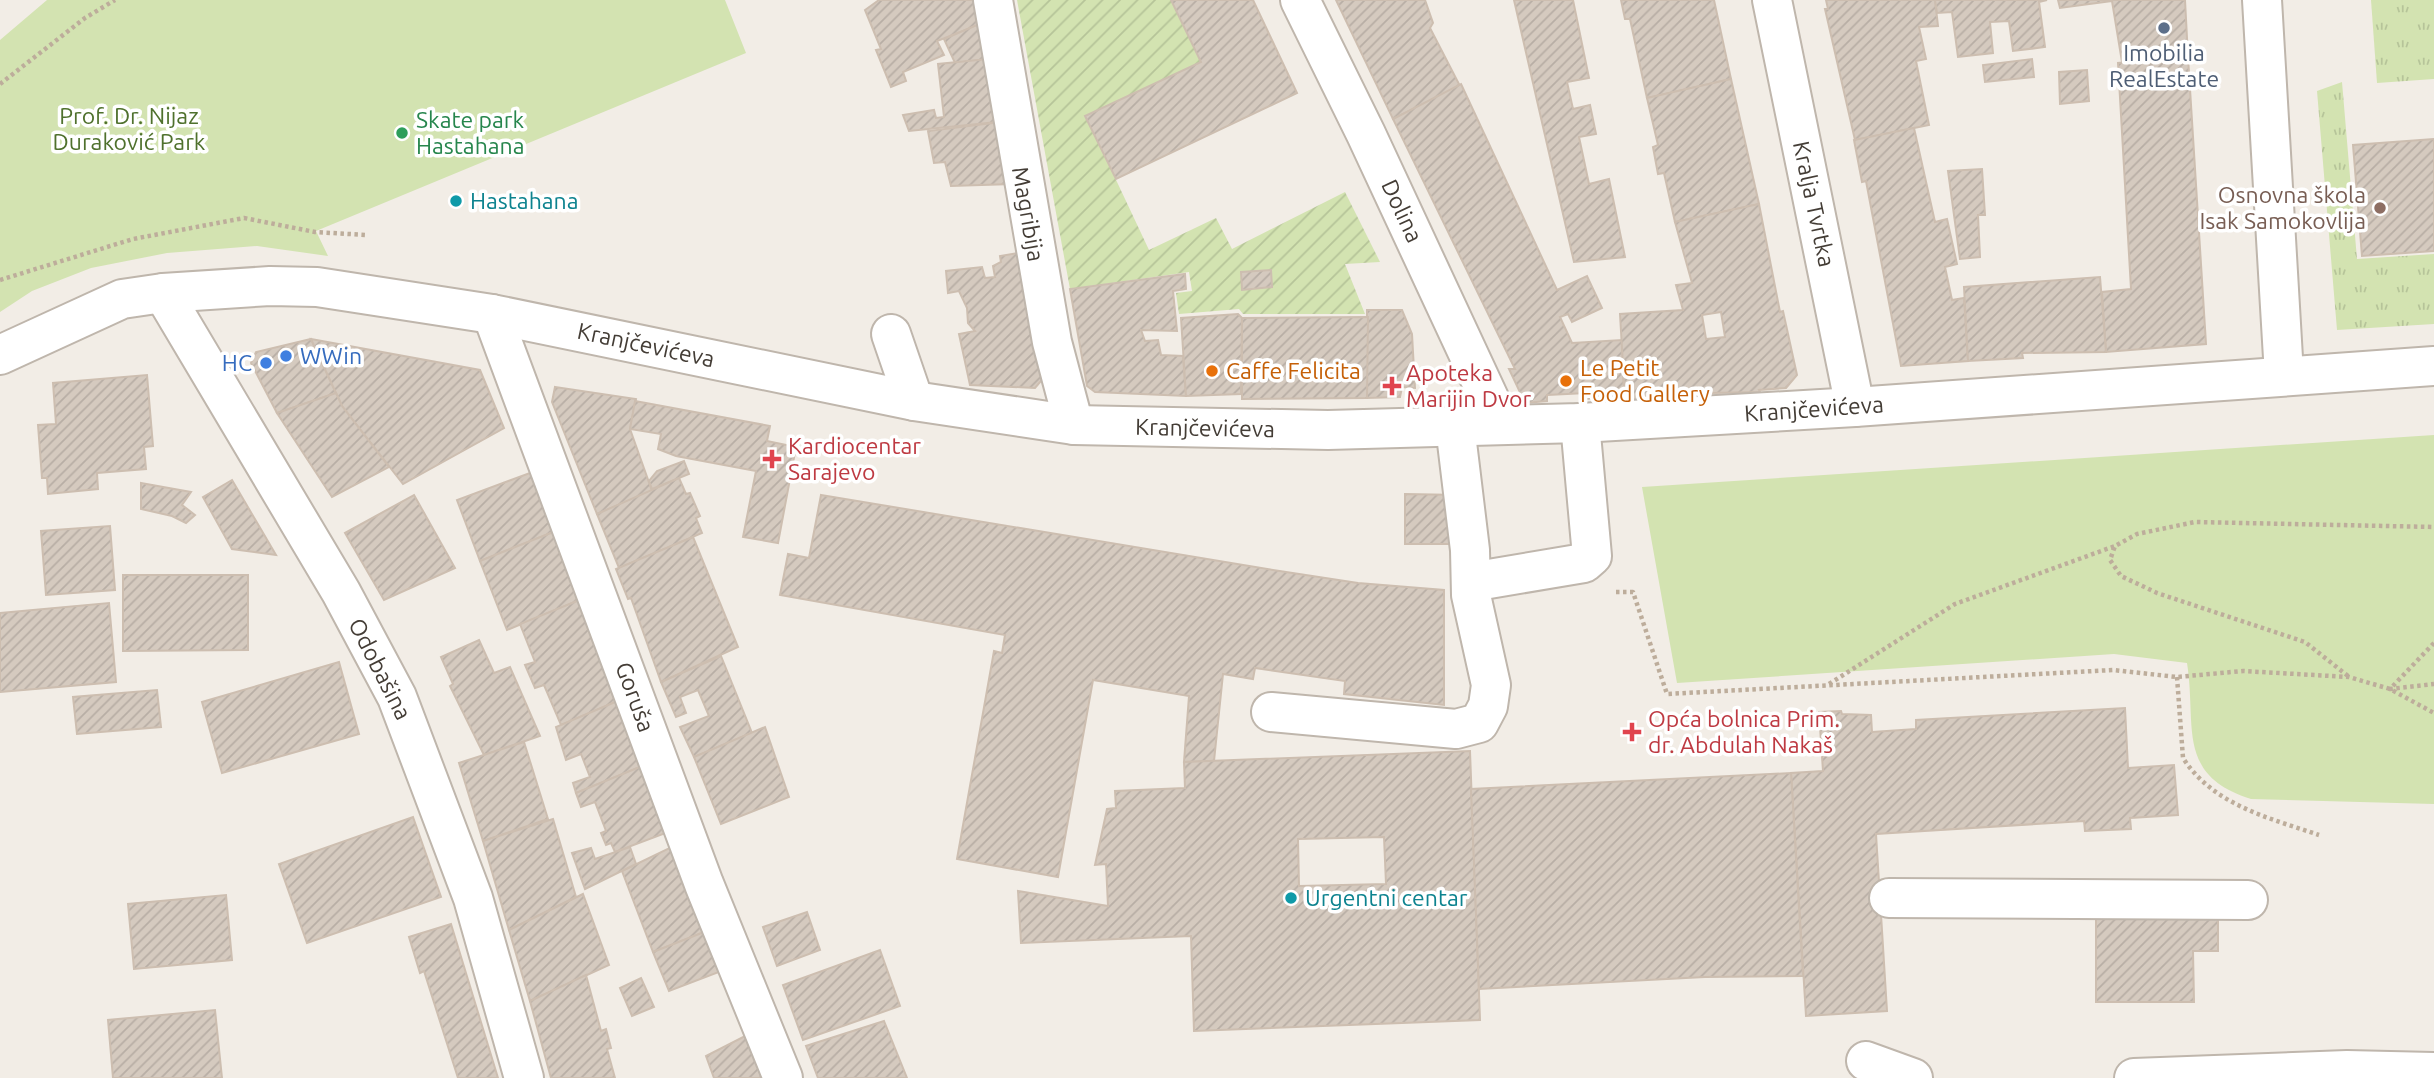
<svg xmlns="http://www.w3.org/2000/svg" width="2434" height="1078" viewBox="0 0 2434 1078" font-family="Ubuntu,sans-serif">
<defs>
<pattern id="grass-tufts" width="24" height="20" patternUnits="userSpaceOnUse" patternTransform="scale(1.75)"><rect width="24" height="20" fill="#d3e3b1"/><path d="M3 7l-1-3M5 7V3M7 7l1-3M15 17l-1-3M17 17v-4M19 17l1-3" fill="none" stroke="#b6c499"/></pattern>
<pattern id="garden-furrows" width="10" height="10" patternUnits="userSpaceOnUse" patternTransform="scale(1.75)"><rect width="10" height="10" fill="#d3e3b1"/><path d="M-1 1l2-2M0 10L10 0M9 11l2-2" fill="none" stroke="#b6c499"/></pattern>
<pattern id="building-hatch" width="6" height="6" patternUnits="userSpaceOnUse" patternTransform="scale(1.75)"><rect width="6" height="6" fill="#d5cabf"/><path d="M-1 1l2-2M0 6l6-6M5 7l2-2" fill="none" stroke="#b8aea5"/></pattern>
</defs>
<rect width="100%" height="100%" fill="#f2ede6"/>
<g fill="url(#grass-tufts)">
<path d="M2371 0H2434V79L2377 83Z"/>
<path d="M2342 82 2357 259 2434 254V324L2337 330 2317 91Z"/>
</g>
<g fill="#d3e3b1">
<path d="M47 0H725L746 53 316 231 328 256 257 246 167 253 91 268 32 291 0 312V40Z"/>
<path d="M2434 435V804L2251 799C2175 775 2197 726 2187 663L2114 654 1677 683 1642 487Z"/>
</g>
<path fill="url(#garden-furrows)" d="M1017 0H1171L1201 62 1086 116 1149 250 1216 218 1232 249 1345 192 1380 262 1345 264 1365 314H1243L1239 309 1179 314 1176 293 1192 291 1189 272 1070 289Z"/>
<g fill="url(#building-hatch)" stroke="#cdbeb0" stroke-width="2" fill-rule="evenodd">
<path d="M879 0H985L991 20 937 41 944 55 903 72 906 81 891 87 876 50 881 49 865 10Z"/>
<path d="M1171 0H1253L1297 93 1116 179 1085 116 1201 62Z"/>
<path d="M1336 0H1425L1433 23 1430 28 1460 86 1393 119Z"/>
<path d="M1514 0H1573L1589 78 1567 82 1573 109 1590 105 1596 134 1579 137 1589 184 1609 179 1625 257 1574 262Z"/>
<path d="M1621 0H1714L1731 79 1647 98 1630 19H1625Z"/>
<path d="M1826 0H1935L1938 26 1919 27 1926 59 1916 61 1929 125 1855 140 1825 9H1828Z"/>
<path d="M1935 0H2047L2039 2 2045 47 2013 51 2009 21 1990 22 1993 53 1958 57 1952 12 1937 13Z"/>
<path d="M2058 0H2185L2188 57 2122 62 2112 1 2060 8Z"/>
<path d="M984 22 988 59 955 63 944 39Z"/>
<path d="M2188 57 2206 344 2106 352 2102 292 2131 289 2118 63Z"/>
<path d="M988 59 997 122 909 131 903 115 934 110 936 118 944 117 938 64Z"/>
<path d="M2032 59 2034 77 1985 82 1983 65Z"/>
<path d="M2087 70 2089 101 2060 104 2059 72Z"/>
<path d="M1731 79 1759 204 1675 222 1664 173 1658 174 1653 147 1658 145 1647 98Z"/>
<path d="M1461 84 1557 290 1587 276 1602 308 1572 322 1568 314 1560 317 1572 343 1622 340 1624 396 1586 399V393L1567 394 1547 395V401L1525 403 1509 369H1515L1393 119Z"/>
<path d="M1001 122 1012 184 951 186 945 162 934 163 928 131Z"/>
<path d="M1914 128 1935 222 1947 219 1957 264 1945 267 1952 300 1964 298 1968 361 1901 366 1866 181 1862 182 1854 140Z"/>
<path d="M2434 139V251L2362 256 2353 145Z"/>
<path d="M1982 169 1985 215H1978L1980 257 1960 259 1948 171Z"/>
<path d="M1759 204 1780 312 1783 311 1797 375 1786 388 1759 390 1760 392 1661 394V398L1625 400 1620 314 1683 310 1676 285 1692 283 1675 222ZM1721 312 1725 337 1706 339 1702 315Z"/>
<path d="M1024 252 1047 374 1035 388 970 385 959 334 975 331 968 323 967 308 959 291 948 293 946 271 982 267 985 278 995 277 993 266 1001 262 1000 256Z"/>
<path d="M1271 270 1272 287 1242 290 1241 272Z"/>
<path d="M1185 274 1186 289 1173 291 1177 331 1141 330 1145 341 1158 340 1161 355 1183 356 1186 396 1095 392 1087 386 1070 289Z"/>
<path d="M2100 277 2106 352 2022 353 2023 358 1968 361 1964 287Z"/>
<path d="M1367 310H1402L1412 334 1415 388 1402 387 1400 397 1367 398Z"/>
<path d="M1238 314 1242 318 1241 394 1186 396 1181 318Z"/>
<path d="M1368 317 1367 398 1242 399V318Z"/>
<path d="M311 339 336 393 277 413 251 363 256 352Z"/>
<path d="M311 339 480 370 504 428 403 484 342 406Z"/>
<path d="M147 375 153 446 144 447 146 469 97 473 98 489 48 494 47 478H42L38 425 56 424 53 383Z"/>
<path d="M555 387 636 399 630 429 652 491 597 514 552 402Z"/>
<path d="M336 393 342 406 389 467 332 497 277 413Z"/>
<path d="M635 401 770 426 767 441 796 447 778 543 743 537 756 471 676 456 658 449 661 434 630 429Z"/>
<path d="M684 461 689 474 652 489 649 481 657 471Z"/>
<path d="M538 470 561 529 480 561 457 500Z"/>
<path d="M679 478 686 494 690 493 700 516 696 518 702 533 619 568 597 514Z"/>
<path d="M232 480 276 555 232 549 203 497Z"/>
<path d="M141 483 191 492 182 505 195 515 186 523 172 516 141 509Z"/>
<path d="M1405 494 1461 495V544H1405Z"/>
<path d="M414 495 455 568 384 600 345 533Z"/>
<path d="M821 495 1273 570 1358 583 1444 590V705L1344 694 1345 681 1255 668 1253 679 1223 674 1214 761 1184 762 1189 696 1093 680 1058 877 957 859 994 651 1002 653 1005 635 780 595 788 554 809 558Z"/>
<path d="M110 526 115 590 46 595 41 531Z"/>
<path d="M561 529 589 596 507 630 480 561Z"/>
<path d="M693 537 738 647 661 682 631 598 628 599 616 569Z"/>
<path d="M123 575H248V650L123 651Z"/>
<path d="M587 597 627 697 561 725 544 685 535 688 525 665 535 662 520 624Z"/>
<path d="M109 603 116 682 0 692V613Z"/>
<path d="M479 640 494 673 510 667 540 736 484 755 450 686 453 684 441 657Z"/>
<path d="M721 656 752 733 694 757 680 727 709 716 698 690 680 697 686 713 676 717 661 682Z"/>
<path d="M339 662 359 734 222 773 202 702Z"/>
<path d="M157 690 161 727 77 734 73 697Z"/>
<path d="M627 697 652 762 576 793 573 783 590 777 581 754 566 760 556 727Z"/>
<path d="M2125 708 2128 768 2174 765 2178 815 2130 818 2131 829 2085 831 2084 821 1876 834 1887 1011 1806 1016 1791 773 1823 771 1819 712 1841 711 1842 714 1871 715 1872 732 1916 729V720Z"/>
<path d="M765 727 789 797 721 824 694 757Z"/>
<path d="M524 742 548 819 483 841 459 763Z"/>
<path d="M1470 751 1480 1020 1194 1031 1191 936 1021 943 1018 891 1108 906 1106 864 1095 865 1107 809 1116 808 1115 791 1185 788 1184 762ZM1384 837 1386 884 1299 886 1298 839Z"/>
<path d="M652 762 679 828 615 852 611 843 606 845 601 833 606 831 595 802 581 807 576 793Z"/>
<path d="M1791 773 1803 976 1705 977 1479 989 1471 789Z"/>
<path d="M413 817 441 897 307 943 279 864Z"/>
<path d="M553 819 576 897 509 930 483 841Z"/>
<path d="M684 841 717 927 653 952 622 871Z"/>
<path d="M630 847 636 864 585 889 572 853 591 848 595 859Z"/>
<path d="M583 894 609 965 530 1001 509 930Z"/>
<path d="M226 895 232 960 134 969 128 904Z"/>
<path d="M807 912 820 950 777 966 763 927Z"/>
<path d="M2096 916H2218V951H2193L2194 1002H2096Z"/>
<path d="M451 924 498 1078H458L424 971 420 973 409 937Z"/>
<path d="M717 927 732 967 669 991 653 952Z"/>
<path d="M880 950 900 1006 803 1040 783 985Z"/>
<path d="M586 975 601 1031 606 1029 611 1048 607 1049 615 1078H551L530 1001Z"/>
<path d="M641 978 654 1007 632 1016 620 988Z"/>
<path d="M215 1010 222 1078H113L108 1020Z"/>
<path d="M884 1021 907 1078H818L806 1046Z"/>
<path d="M757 1030 774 1078H714L706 1056Z"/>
</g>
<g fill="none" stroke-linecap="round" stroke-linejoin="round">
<defs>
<g id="minor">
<path d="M993 0 1052 342 1074 425"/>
<path d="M1300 0 1366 134 1501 424"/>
<path d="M1772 0 1855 407"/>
<path d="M2262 0 2284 375"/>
<path d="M163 293 341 592 397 697 473 898 524 1078"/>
<path d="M492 314 704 884 783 1078"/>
<path d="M891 334 914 401"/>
<path d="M0 355 122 299 163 293 270 286 317 287 492 314 914 401 1074 425 1328 430 1580 423 1855 407 2434 366"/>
<path d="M1471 582 1584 563 1592 556 1580 423"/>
<path d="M1271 712 1456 729 1479 723 1488 706 1491 685 1471 595 1470 550 1455 426"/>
<path d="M1889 898 2248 900"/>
<path d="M1866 1061 1913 1078"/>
<path d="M2134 1078 2347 1070 2434 1072"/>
</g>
</defs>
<use href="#minor" stroke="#bfb6ac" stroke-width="42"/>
<g stroke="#bdad9b" stroke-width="4.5" stroke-dasharray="3.5 3.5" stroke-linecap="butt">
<path d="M0 84 85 18 115 0"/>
<path d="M0 280 133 239 244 218 315 232 366 235"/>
<path d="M1616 592H1633L1667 694 2113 670 2177 677 2243 671 2349 677 2390 689 2434 713"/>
<path d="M2434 643 2390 689 2434 684"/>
<path d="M2348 676 2305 642 2157 593 2121 576 2110 560 2115 546 2137 534 2195 522 2434 527"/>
<path d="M2177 677 2183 758C2213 805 2269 818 2319 835"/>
<path d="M1829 684 1955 604 2115 546"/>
</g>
<use href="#minor" stroke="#fff" stroke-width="38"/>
</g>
<circle fill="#5c6f8a" stroke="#fff" stroke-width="2.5" cx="2164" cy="28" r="7"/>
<circle fill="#2e9e5b" stroke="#fff" stroke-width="2.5" cx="402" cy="133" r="7"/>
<g fill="#0f9aa8" stroke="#fff" stroke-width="2.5">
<circle cx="456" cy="201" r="7"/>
<circle cx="1291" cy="898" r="7"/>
</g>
<circle fill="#8d6e63" stroke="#fff" stroke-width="2.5" cx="2380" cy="208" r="7"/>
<g fill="#3f7fe0" stroke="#fff" stroke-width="2.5">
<circle cx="286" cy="356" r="7"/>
<circle cx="266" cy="363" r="7"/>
</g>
<g fill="#e8710a" stroke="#fff" stroke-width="2.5">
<circle cx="1212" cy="371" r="7"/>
<circle cx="1566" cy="381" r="7"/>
</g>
<g fill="#e0444e" stroke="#fff" stroke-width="2.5">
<path d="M1388.5 375.5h7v7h7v7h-7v7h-7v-7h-7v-7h7z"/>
<path d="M768.5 448.5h7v7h7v7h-7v7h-7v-7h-7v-7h7z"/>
<path d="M1628.5 721.5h7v7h7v7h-7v7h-7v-7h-7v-7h7z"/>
</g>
<g text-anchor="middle" stroke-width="7" stroke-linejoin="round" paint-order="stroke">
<g font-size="23" fill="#4e5e75" stroke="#fff">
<text x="2164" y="61">Imobilia<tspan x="2164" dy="26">RealEstate</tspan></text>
</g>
<g font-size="23" fill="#4f712d" stroke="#fff">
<text x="129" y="124">Prof. Dr. Nijaz<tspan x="129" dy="26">Duraković Park</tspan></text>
</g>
<g font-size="23" fill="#27864d" stroke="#fff" text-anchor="start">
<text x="416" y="128">Skate park<tspan x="416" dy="26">Hastahana</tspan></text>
</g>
<g font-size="23" fill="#785e54" stroke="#fff" text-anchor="end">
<text x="2366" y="203">Osnovna škola<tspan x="2366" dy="26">Isak Samokovlija</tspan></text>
</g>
<g font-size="23" fill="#0d838f" stroke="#fff" text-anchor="start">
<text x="470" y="209">Hastahana</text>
<text x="1305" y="906">Urgentni centar</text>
</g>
<g font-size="23" fill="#443d36" stroke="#fff">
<text transform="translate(1814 204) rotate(78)" y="8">Kralja Tvrtka</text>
<text transform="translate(1402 211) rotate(65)" y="8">Dolina</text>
<text transform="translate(1028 214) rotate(80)" y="8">Magribija</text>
<text transform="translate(646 345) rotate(12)" y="8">Kranjčevićeva</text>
<text transform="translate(1814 409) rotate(-4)" y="8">Kranjčevićeva</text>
<text transform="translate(1205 428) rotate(1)" y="8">Kranjčevićeva</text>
<text transform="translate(380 669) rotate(63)" y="8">Odobašina</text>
<text transform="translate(635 697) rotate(70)" y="8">Goruša</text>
</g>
<g font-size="23" fill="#366cbe" stroke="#fff" text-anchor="start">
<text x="300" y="364">WWin</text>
<text x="252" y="371" text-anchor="end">HC</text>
</g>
<g font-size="23" fill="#c56008" stroke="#fff" text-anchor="start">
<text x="1580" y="376">Le Petit<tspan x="1580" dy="26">Food Gallery</tspan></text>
<text x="1226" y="379">Caffe Felicita</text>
</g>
<g font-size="23" fill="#be3a42" stroke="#fff" text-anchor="start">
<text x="1406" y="381">Apoteka<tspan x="1406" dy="26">Marijin Dvor</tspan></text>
<text x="788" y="454">Kardiocentar<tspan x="788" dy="26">Sarajevo</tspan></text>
<text x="1648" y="727">Opća bolnica Prim.<tspan x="1648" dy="26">dr. Abdulah Nakaš</tspan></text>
</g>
</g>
</svg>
